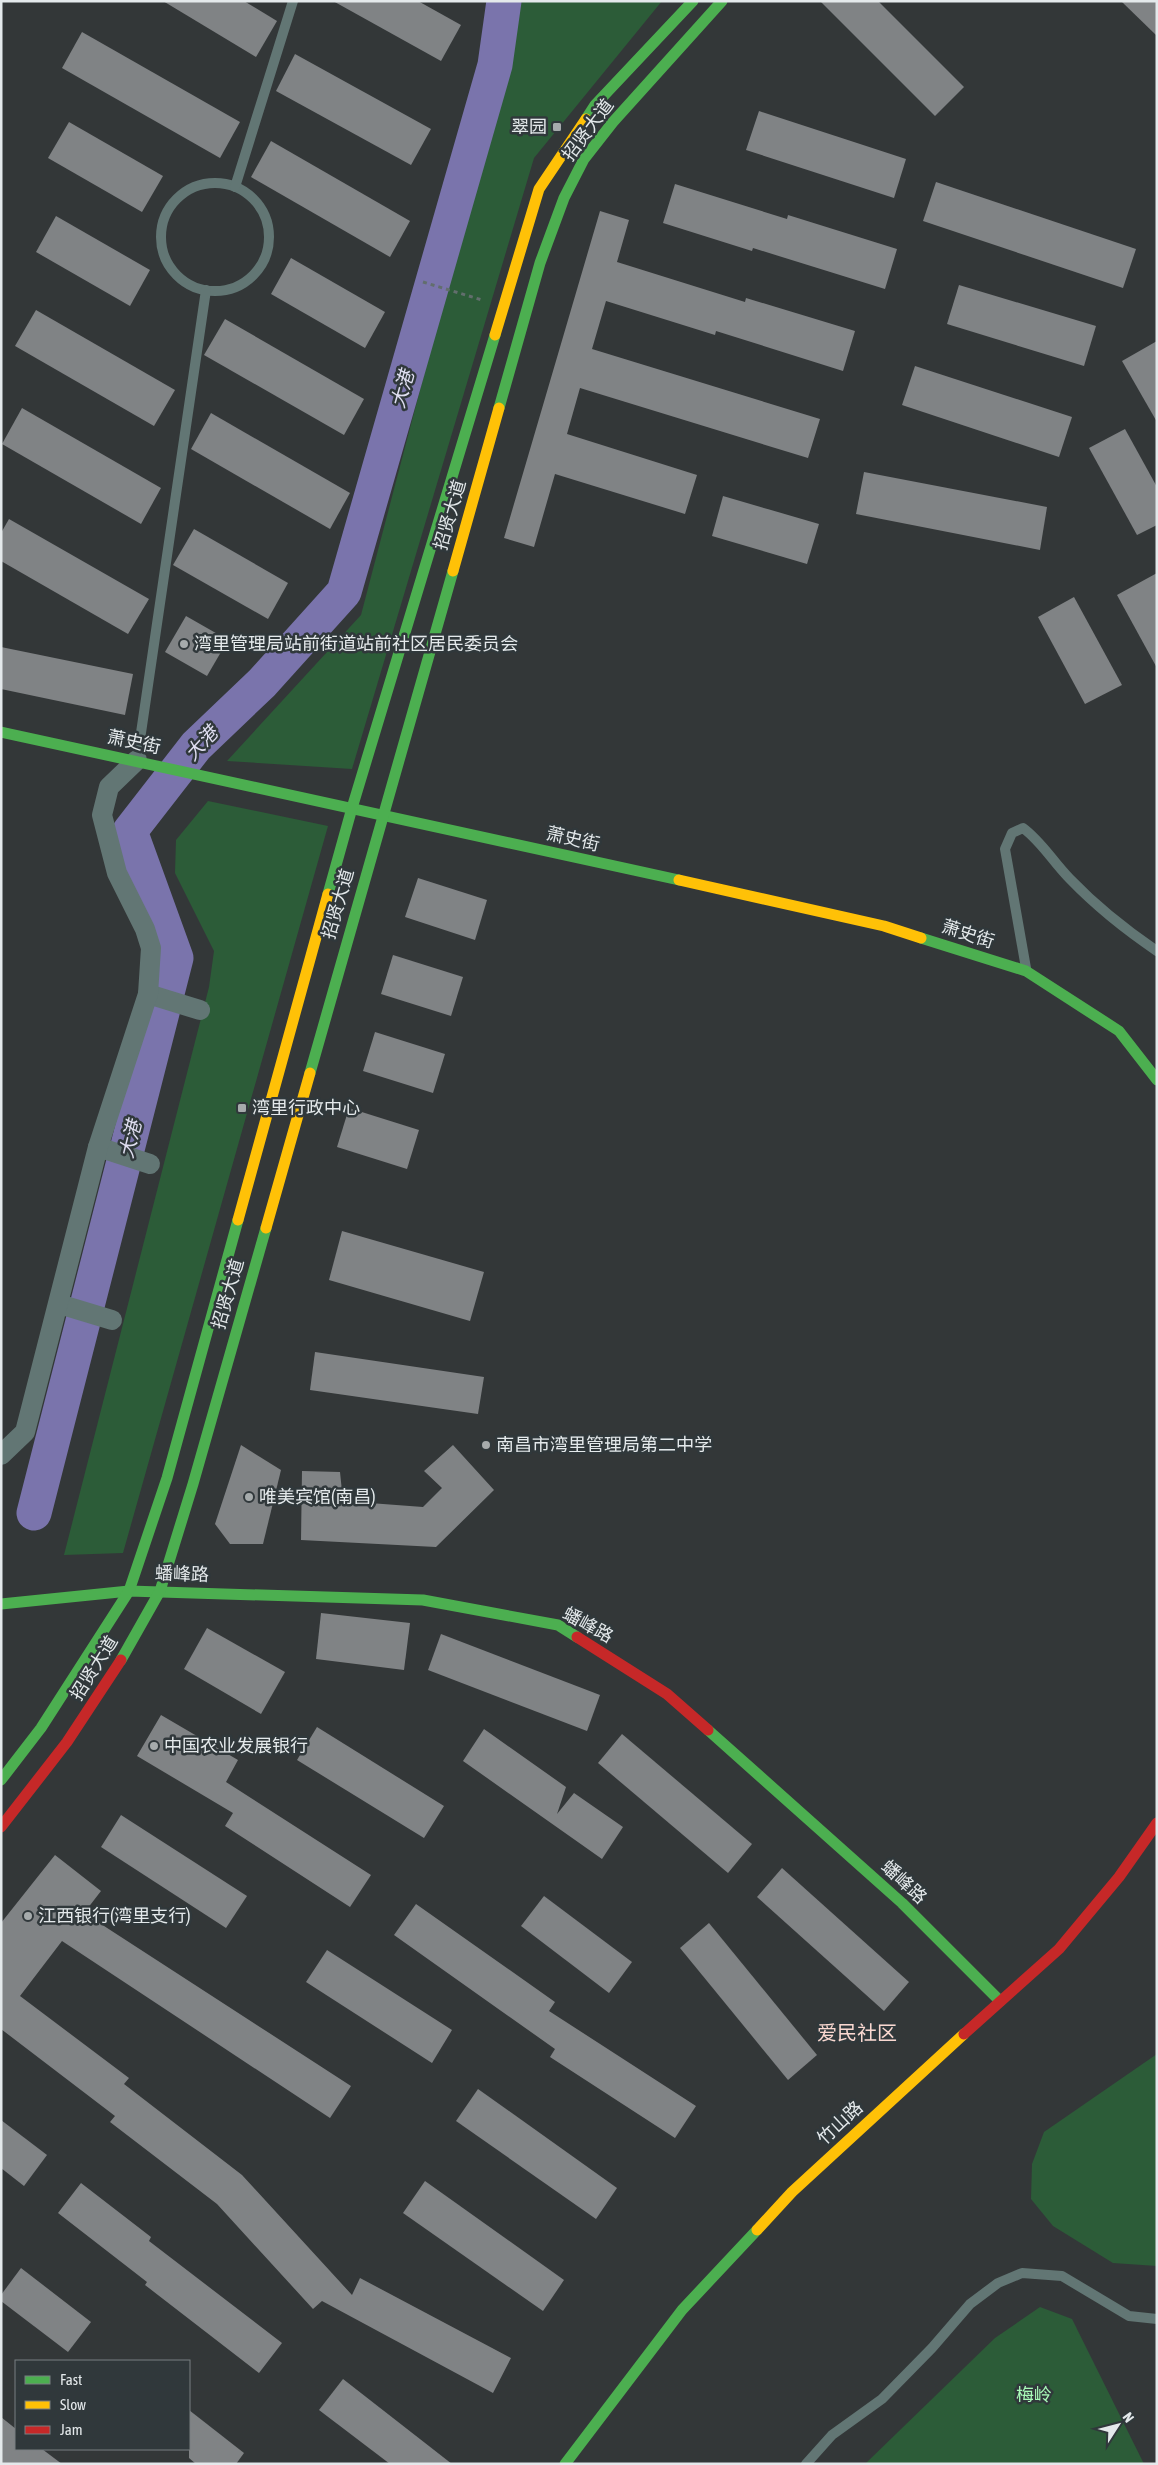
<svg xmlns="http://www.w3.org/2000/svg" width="1158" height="2465" viewBox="0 0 1158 2465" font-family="'Asap Condensed','Noto Sans SC',sans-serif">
<rect width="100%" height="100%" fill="#333738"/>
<g fill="#2c5c38">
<path d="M522 1H662L534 158 352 769 227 761 361 615Z"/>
<path d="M208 801 328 826 123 1553 64 1555 209 987 214 951 175 873 176 840Z"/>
<path d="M1157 2054V2266L1113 2263 1053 2226 1031 2199 1032 2164 1044 2132Z"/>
<path d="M1040 2307 1072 2319 1144 2464H865L995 2338Z"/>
</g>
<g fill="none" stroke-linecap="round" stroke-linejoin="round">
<path stroke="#7a74ac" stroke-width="35" d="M34 1513 176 958 130 831 196 746 262 683 344 592 495 65 504 1"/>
</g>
<g fill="#808385">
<path d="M163 1H244L277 21 256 57Z"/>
<path d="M333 1H418L461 25 441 61Z"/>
<path d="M820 1H878L964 87 935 116Z"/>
<path d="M1121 1H1157V36Z"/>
<path d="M82 32 240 122 220 158 62 68Z"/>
<path d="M295 54 431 129 411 165 276 91Z"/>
<path d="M759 111 906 159 894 198 746 150Z"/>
<path d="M69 122 163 176 142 212 48 158Z"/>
<path d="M271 141 410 221 390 257 251 177Z"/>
<path d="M936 182 1136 249 1123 288 923 221Z"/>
<path d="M675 184 787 219 788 215 897 249 885 289 753 248 752 251 663 223Z"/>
<path d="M600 211 629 220 617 262 745 302 746 298 855 331 843 371 716 331 715 335 606 301 592 349 820 419 808 458 580 388 567 434 697 475 685 514 555 474 534 547 504 538Z"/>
<path d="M56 216 150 270 130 306 36 252Z"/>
<path d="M291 258 385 312 365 348 271 294Z"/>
<path d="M959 285 1096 326 1084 366 947 324Z"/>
<path d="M36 310 175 390 154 426 15 346Z"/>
<path d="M225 319 364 399 344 435 204 355Z"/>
<path d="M1157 341V422L1122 361Z"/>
<path d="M915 366 1072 417 1059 457 902 405Z"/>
<path d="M22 408 161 488 141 524 2 444Z"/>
<path d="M211 413 350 493 330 529 191 449Z"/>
<path d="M1125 429 1157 487V525L1137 535 1089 448Z"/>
<path d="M864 472 1047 507 1040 550 856 514Z"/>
<path d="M723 496 819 524 807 564 712 536Z"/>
<path d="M9 519 149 599 128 634 1 561V533Z"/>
<path d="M194 529 288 583 268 619 173 565Z"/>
<path d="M1157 573V668L1117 595Z"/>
<path d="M1074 597 1122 685 1085 704 1038 617Z"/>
<path d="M186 616 228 640 207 676 165 652Z"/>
<path d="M1 647 133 674 125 715 1 689Z"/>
<path d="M418 878 487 900 475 940 405 917Z"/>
<path d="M393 955 463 977 451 1016 381 994Z"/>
<path d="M375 1032 445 1054 433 1093 363 1071Z"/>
<path d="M349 1108 419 1130 407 1169 337 1147Z"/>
<path d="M342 1231 484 1272 470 1321 329 1280Z"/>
<path d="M315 1352 484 1377 478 1414 310 1390Z"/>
<path d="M241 1445 281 1470 263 1544H230L215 1524Z"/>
<path d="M453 1445 494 1490 436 1547 301 1540 302 1471 340 1472 343 1501 423 1507 442 1488 424 1471Z"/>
<path d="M321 1613 410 1623 404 1670 316 1659Z"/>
<path d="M207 1628 285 1672 261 1714 184 1669Z"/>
<path d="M441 1634 600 1695 587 1731 428 1670Z"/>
<path d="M161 1715 238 1760 226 1782 371 1875 350 1907 225 1826 233 1813 137 1756Z"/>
<path d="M317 1727 444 1806 424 1838 297 1760Z"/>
<path d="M484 1729 566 1787 557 1814 574 1793 623 1827 602 1859 463 1761Z"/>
<path d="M622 1734 752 1844 728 1873 598 1763Z"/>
<path d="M121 1815 247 1896 226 1928 101 1847Z"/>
<path d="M55 1855 101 1891 84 1913 351 2086 330 2118 62 1941 20 1996 129 2078 124 2084 242 2175 352 2295 360 2278 511 2358 493 2393 322 2301 313 2309 217 2204 110 2122 115 2116 1 2029V1923Z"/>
<path d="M782 1868 909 1982 884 2011 757 1897Z"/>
<path d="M544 1896 632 1962 609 1993 521 1926Z"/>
<path d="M416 1904 555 2002 549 2011 696 2106 675 2138 550 2057 555 2049 394 1935Z"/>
<path d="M709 1923 817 2055 788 2080 680 1948Z"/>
<path d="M327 1950 452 2030 432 2063 306 1982Z"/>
<path d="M478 2089 617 2188 596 2219 456 2121Z"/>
<path d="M1 2120 47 2155 24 2186 1 2168Z"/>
<path d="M425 2181 564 2280 543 2311 403 2213Z"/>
<path d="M81 2183 151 2237 149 2241 282 2343 259 2373 145 2285 147 2282 58 2213Z"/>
<path d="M21 2268 91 2322 68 2352 1 2301V2295Z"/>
<path d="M343 2379 452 2464H390L319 2410Z"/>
<path d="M189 2410 244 2453 236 2464H196L189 2458Z"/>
<path d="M1 2417 16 2429V2449H42L62 2464H1Z"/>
</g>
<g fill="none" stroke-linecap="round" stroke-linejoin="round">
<path stroke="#626e6d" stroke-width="3" stroke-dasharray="4 4" stroke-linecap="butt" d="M423 282 482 300"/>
<g stroke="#627674" stroke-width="10">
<circle cx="215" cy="237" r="54"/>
<path d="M235 187 293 1"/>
<path d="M137 760 206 290"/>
<path d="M1026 968 1005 849 1012 833 1023 828C1042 842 1053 862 1070 879 1096 906 1126 930 1157 951"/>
<path d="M806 2464 832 2435 882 2399 932 2348 970 2304 998 2283 1022 2273 1062 2276 1129 2316 1157 2319"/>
</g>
<g stroke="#627674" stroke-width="20">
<path d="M148 994 200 1010"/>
<path d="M98 1147 150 1164"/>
<path d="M59 1304 112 1320"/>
<path d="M1 1455 25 1432 98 1147 148 994 151 948 145 929 117 873 102 815 109 787 137 760"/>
</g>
<g stroke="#4caf50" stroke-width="11">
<path d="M586 119 595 105 693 1"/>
<path d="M499 408 540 263 564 198 584 159 613 122 722 1"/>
<path d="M1 732 679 880"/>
<path d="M328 894 352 808 495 335"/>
<path d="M921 938 1026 971 1119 1031 1157 1080"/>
<path d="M310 1073 453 571"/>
<path d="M1 1604 129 1591 423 1600 558 1625 577 1637"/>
<path d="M121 1660 160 1591 193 1484 266 1228"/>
<path d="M708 1730 902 1903 1000 2001"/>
<path d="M1 1780 41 1728 129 1591 167 1478 238 1220"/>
<path d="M565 2464 682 2310 757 2230"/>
</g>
<g stroke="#ffc107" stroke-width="11">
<path d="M495 335 539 189 586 119"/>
<path d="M453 571 499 408"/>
<path d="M679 880 884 926 921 938"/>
<path d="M238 1220 328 894"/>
<path d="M266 1228 310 1073"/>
<path d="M757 2230 792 2192 964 2034"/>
</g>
<g stroke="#c62828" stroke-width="11">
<path d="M577 1637 667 1694 708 1730"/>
<path d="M1 1827 67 1742 121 1660"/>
<path d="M964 2034 1059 1949 1119 1877 1157 1823"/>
</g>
</g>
<g fill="#a6abac" stroke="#30383b" stroke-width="2">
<rect x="552" y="122" width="10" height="10" rx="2.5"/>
<circle cx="184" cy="644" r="5"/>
<rect x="237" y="1103" width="10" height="10" rx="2.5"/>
<circle cx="486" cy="1445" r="5"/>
<circle cx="249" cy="1497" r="5"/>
<circle cx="154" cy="1746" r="5"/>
<circle cx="28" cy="1916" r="5"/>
</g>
<g text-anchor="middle" stroke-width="5" stroke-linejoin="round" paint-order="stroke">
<g font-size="18" fill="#e4e9eb" stroke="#30383b" text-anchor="start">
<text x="547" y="133" text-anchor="end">翠园</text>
<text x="194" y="650">湾里管理局站前街道站前社区居民委员会</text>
<text x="252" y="1114">湾里行政中心</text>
<text x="496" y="1451">南昌市湾里管理局第二中学</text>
<text x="259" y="1503">唯美宾馆(南昌)</text>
<text x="164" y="1752">中国农业发展银行</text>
<text x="38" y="1922">江西银行(湾里支行)</text>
</g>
<g font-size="18" fill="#e4e9eb" stroke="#30383b">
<text transform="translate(588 130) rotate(-53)" y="6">招贤大道</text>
<text transform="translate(450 515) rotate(-74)" y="6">招贤大道</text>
<text transform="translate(134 742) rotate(12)" y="6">萧史街</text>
<text transform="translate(573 839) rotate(13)" y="6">萧史街</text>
<text transform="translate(338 904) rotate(-74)" y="6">招贤大道</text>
<text transform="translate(968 934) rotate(18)" y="6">萧史街</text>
<text transform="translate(228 1294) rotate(-74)" y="6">招贤大道</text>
<text transform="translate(182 1574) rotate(2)" y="6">蟠峰路</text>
<text transform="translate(588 1625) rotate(29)" y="6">蟠峰路</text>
<text transform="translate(94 1668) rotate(-58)" y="6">招贤大道</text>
<text transform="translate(904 1882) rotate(43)" y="6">蟠峰路</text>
<text transform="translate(840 2123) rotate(-43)" y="6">竹山路</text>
</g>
<g font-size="18" fill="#a9fbb8" stroke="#30383b">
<text x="1034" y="2401">梅岭</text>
</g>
<g font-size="19" font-style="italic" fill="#e0dff1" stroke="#30383b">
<text transform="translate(402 389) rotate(-74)" y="7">大港</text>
<text transform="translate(201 743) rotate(-47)" y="7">大港</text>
<text transform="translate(130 1139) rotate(-76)" y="7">大港</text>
</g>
<g font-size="20" fill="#fad8d0" stroke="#30383b">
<text x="857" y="2040">爱民社区</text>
</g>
</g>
<rect width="1158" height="2465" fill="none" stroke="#e4e9eb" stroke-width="5"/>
<rect x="15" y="2360" width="175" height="90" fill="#30383b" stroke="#787f81"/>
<rect x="25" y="2376" width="25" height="8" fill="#4caf50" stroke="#787f81"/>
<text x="60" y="2385" font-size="15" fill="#e4e9eb">Fast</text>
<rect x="25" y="2401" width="25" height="8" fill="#ffc107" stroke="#787f81"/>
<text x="60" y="2410" font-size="15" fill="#e4e9eb">Slow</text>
<rect x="25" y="2426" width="25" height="8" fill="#c62828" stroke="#787f81"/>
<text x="60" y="2435" font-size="15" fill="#e4e9eb">Jam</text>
<g transform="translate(1118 2425) rotate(54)" stroke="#30383b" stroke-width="4" paint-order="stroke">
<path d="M0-4L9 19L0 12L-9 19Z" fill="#e4e9eb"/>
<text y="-8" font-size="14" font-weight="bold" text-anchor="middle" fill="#e4e9eb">N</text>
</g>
</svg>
